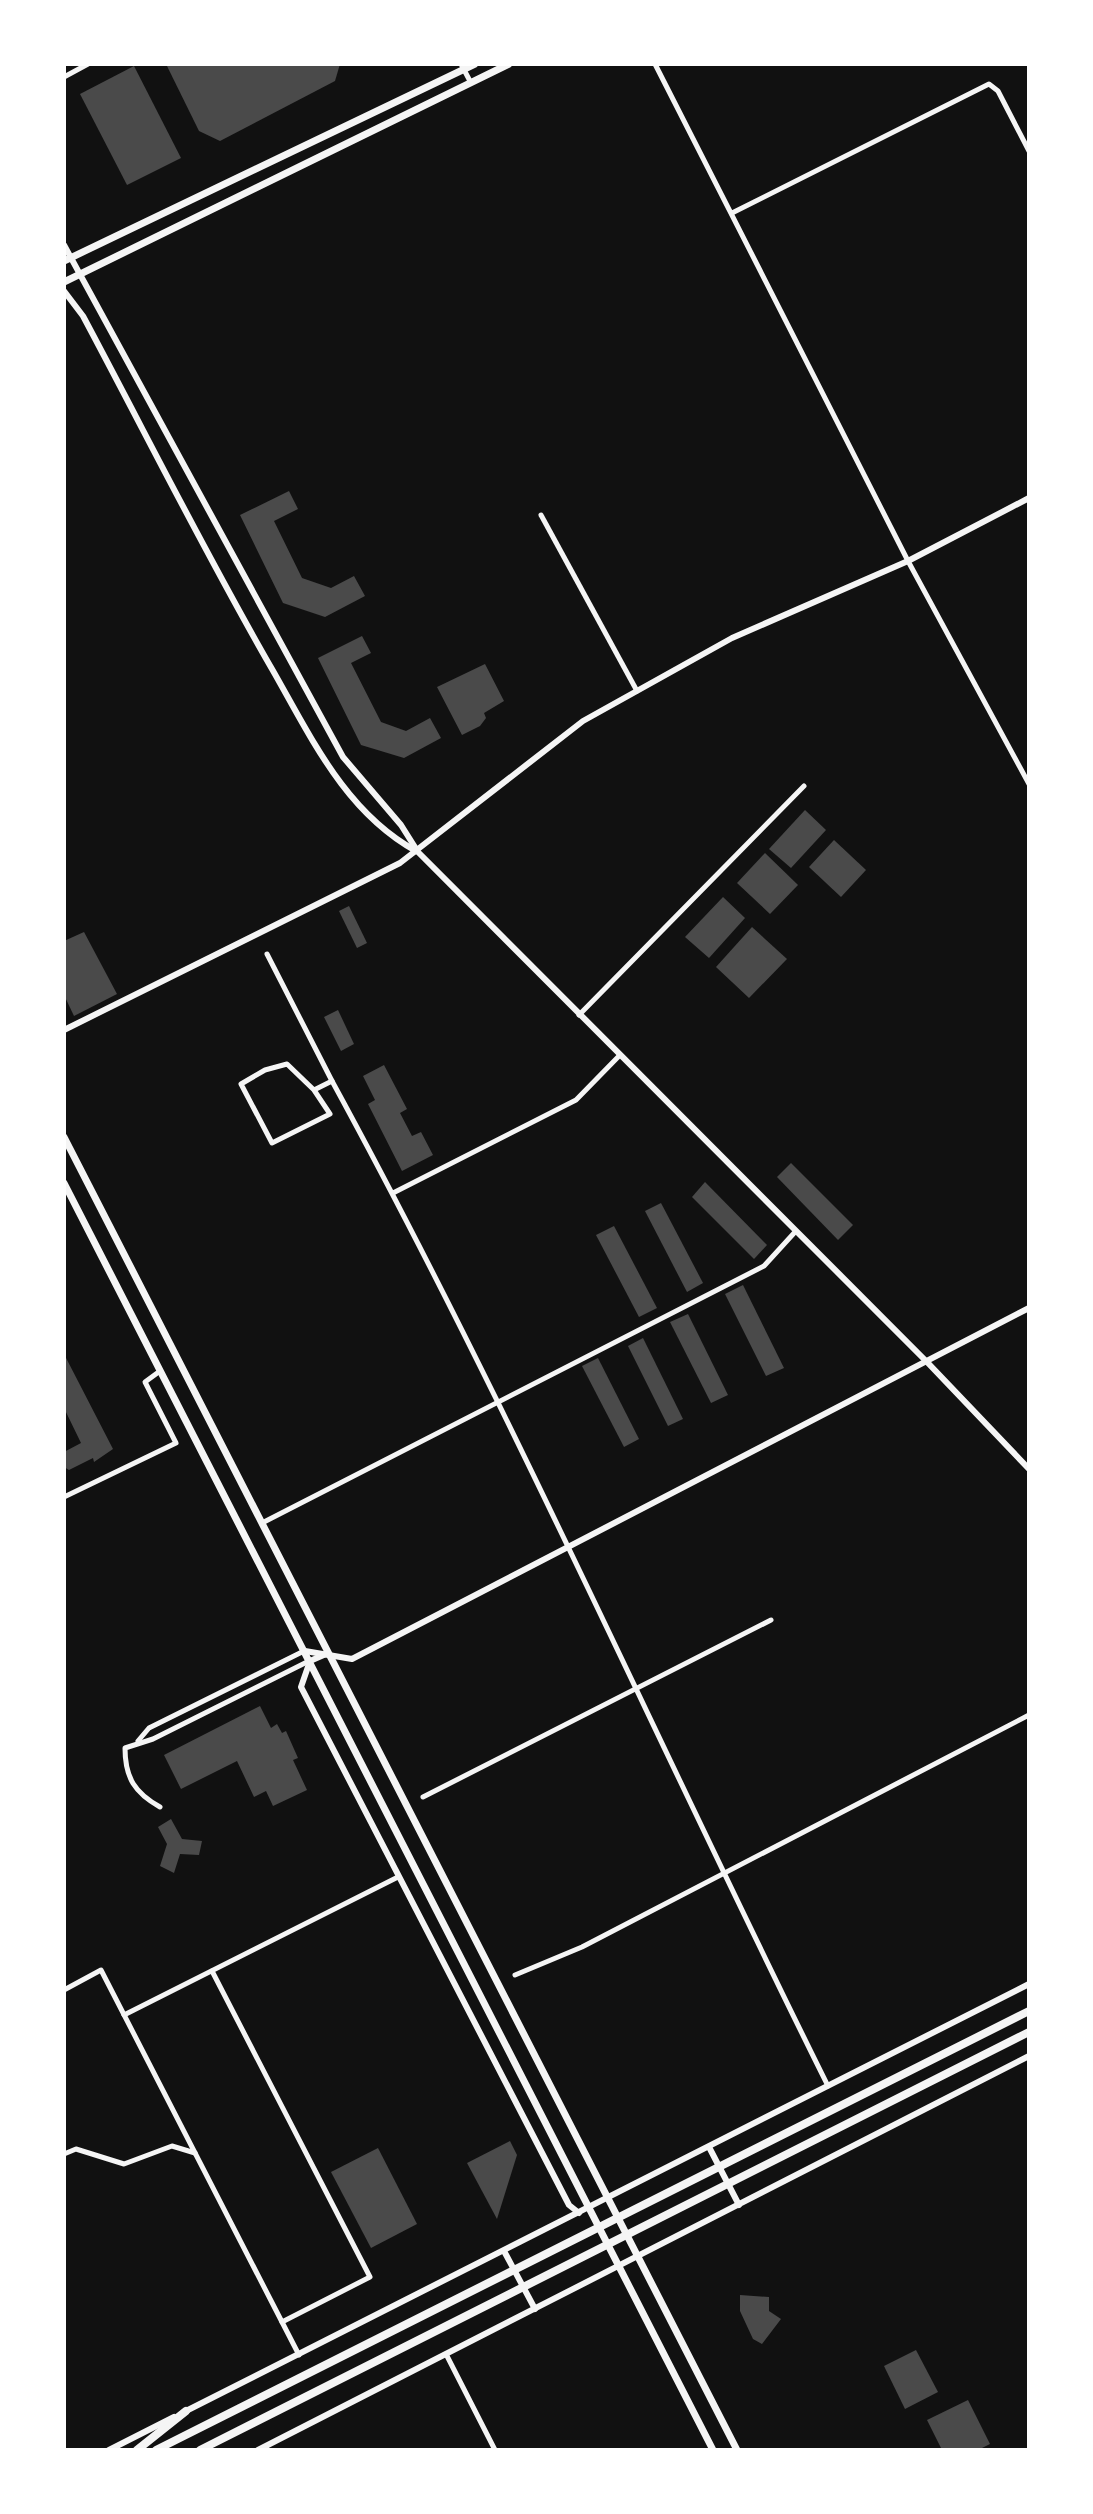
<svg xmlns="http://www.w3.org/2000/svg" width="1093" height="2514" viewBox="0 0 1093 2514" font-family="Lato,sans-serif">
<rect width="100%" height="100%" fill="#111"/>
<g fill="#4a4a4a">
<path d="M166 64H340L335 81 220 141 199 131Z"/>
<path d="M134 66 181 158 127 185 80 94Z"/>
<path d="M289 491 298 509 274 521 302 578 331 588 354 576 365 596 325 617 283 603 240 515Z"/>
<path d="M362 636 371 653 351 663 381 722 406 731 430 718 441 738 404 758 361 745 318 658Z"/>
<path d="M485 664 504 701 484 713 486 718 480 726 462 735 437 687Z"/>
<path d="M805 810 826 830 791 868 769 849Z"/>
<path d="M834 840 866 870 841 897 809 867Z"/>
<path d="M765 853 798 885 770 914 737 883Z"/>
<path d="M723 897 745 918 709 958 685 937Z"/>
<path d="M349 906 367 943 357 948 339 911Z"/>
<path d="M752 927 787 959 749 998 716 967Z"/>
<path d="M84 932 117 994 74 1016 64 995V941Z"/>
<path d="M338 1010 354 1044 341 1051 324 1017Z"/>
<path d="M384 1065 407 1109 400 1113 412 1136 421 1132 433 1155 402 1171 368 1104 375 1100 363 1076Z"/>
<path d="M791 1163 853 1225 838 1240 777 1177Z"/>
<path d="M705 1182 767 1245 754 1259 692 1197Z"/>
<path d="M661 1203 703 1283 687 1292 645 1211Z"/>
<path d="M614 1226 657 1308 639 1317 596 1235Z"/>
<path d="M743 1285 784 1368 766 1376 725 1294Z"/>
<path d="M688 1314 728 1395 711 1403 670 1322Z"/>
<path d="M643 1338 683 1419 668 1426 628 1346Z"/>
<path d="M64 1354 113 1449 94 1462 93 1458 69 1470 64 1467V1452L81 1443 64 1408Z"/>
<path d="M598 1358 639 1439 624 1447 582 1366Z"/>
<path d="M260 1706 271 1728 277 1724 282 1733 286 1731 298 1758 293 1760 307 1790 273 1806 266 1791 254 1797 237 1761 181 1789 164 1755Z"/>
<path d="M171 1819 182 1839 202 1841 199 1855 180 1854 174 1873 160 1866 167 1844 158 1827Z"/>
<path d="M510 2141 517 2155 497 2219 467 2163Z"/>
<path d="M378 2148 417 2224 371 2248 331 2172Z"/>
<path d="M740 2295 769 2297V2311L781 2319 762 2344 753 2339 740 2311Z"/>
<path d="M916 2350 938 2392 905 2409 884 2366Z"/>
<path d="M968 2400 990 2444 978 2450H942L927 2420Z"/>
</g>
<g fill="none" stroke-linecap="round" stroke-linejoin="round">
<g stroke="#f5f5f5" stroke-width="5">
<path d="M461 64 471 83"/>
<path d="M655 64 908 561 1029 784"/>
<path d="M64 77 88 64"/>
<path d="M732 213 989 84 998 91 1029 151"/>
<path d="M541 515 637 691"/>
<path d="M267 954 332 1081"/>
<path d="M579 1015 804 786"/>
<path d="M314 1090 330 1114 272 1143 241 1084 265 1070 287 1064 314 1090 332 1081C511 1409 661 1751 828 2086"/>
<path d="M393 1193 576 1100 619 1056"/>
<path d="M64 1497 176 1443 145 1382 160 1371"/>
<path d="M262 1523 764 1266 795 1232"/>
<path d="M138 1741 149 1728 304 1651"/>
<path d="M423 1797 771 1620"/>
<path d="M160 1807C135 1793 125 1778 125 1748L153 1739 309 1661"/>
<path d="M515 1975 582 1947 1029 1715"/>
<path d="M64 1990 101 1970 282 2322 370 2277 212 1971"/>
<path d="M124 2015 398 1877"/>
<path d="M64 2154 76 2149 124 2164 172 2146 195 2153"/>
<path d="M282 2322 299 2355"/>
<path d="M446 2354 495 2450"/>
</g>
<g stroke="#f5f5f5" stroke-width="6">
<path d="M64 245 343 757 401 825 418 852 927 1362 1029 1469"/>
<path d="M64 291 83 316C146 434 205 553 272 669 311 737 345 812 416 851"/>
<path d="M64 1030 400 863 583 721 732 638 908 561 1029 498"/>
<path d="M305 1651 352 1659 1029 1308"/>
<path d="M326 1654 310 1661 301 1687 569 2205 579 2213"/>
<path d="M709 2147 739 2205"/>
<path d="M504 2251 535 2309"/>
<path d="M184 2412 1029 1984"/>
<path d="M109 2450 174 2417"/>
<path d="M258 2450 1029 2056"/>
</g>
<g stroke="#f5f5f5" stroke-width="7">
<path d="M64 261 475 64"/>
<path d="M64 282 509 64"/>
<path d="M64 1137 737 2450"/>
<path d="M64 1183 713 2450"/>
</g>
<g stroke="#f5f5f5" stroke-width="8">
<path d="M137 2450 186 2411"/>
<path d="M156 2450 1029 2011"/>
<path d="M200 2450 1029 2032"/>
</g>
</g>
<rect width="1093" height="2514" fill="none" stroke="#ffffff" stroke-width="132"/>
</svg>
